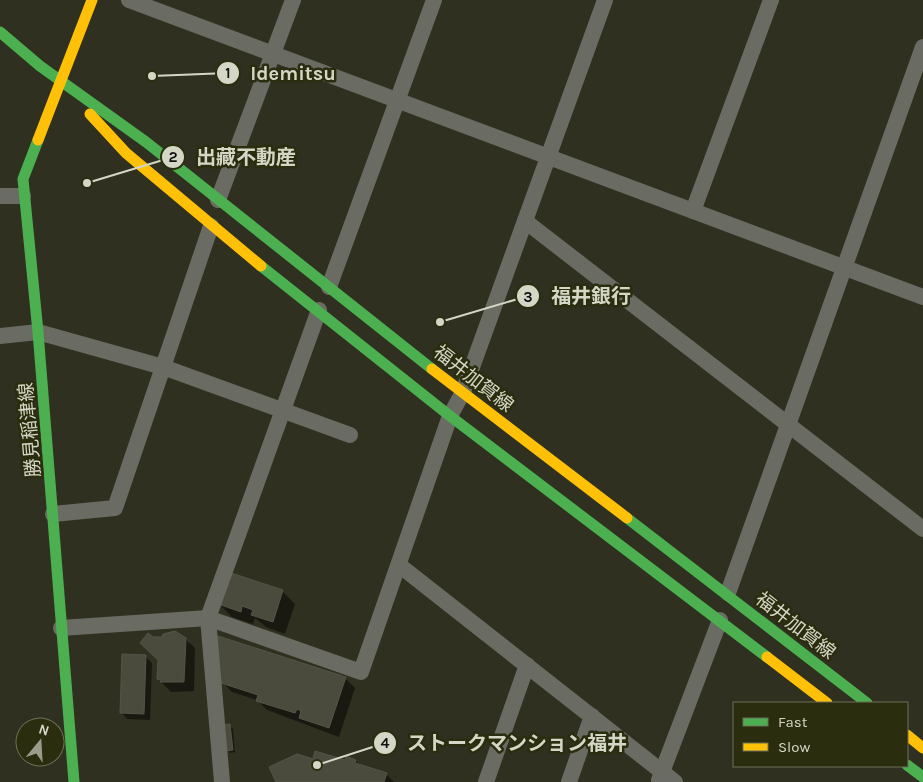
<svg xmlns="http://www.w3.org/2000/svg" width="923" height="782" viewBox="0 0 923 782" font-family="Karla,'Noto Sans JP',sans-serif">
<rect width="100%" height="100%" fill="#2f3020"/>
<g fill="#0007">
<path d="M282 591 295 604 285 634 266 627 255 618 253 624 232 617 219 604Z"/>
<path d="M153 639H185L195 648 194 691 171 692 158 679 159 660Z"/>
<path d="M146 657 152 663 150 720 127 719 121 712Z"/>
<path d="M345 678 355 688 339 737 267 710 257 700 232 692 222 682Z"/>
<path d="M230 726 233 729 235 752 230 753 227 750Z"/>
<path d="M313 761H356L361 766 386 774 394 782H277Z"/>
</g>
<g fill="#4a4a3d" stroke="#545548">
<path d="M228 572 283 590 273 622 251 615 253 610 242 606 241 612 218 604Z"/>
<path d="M175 631 186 638 184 682H160L161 680 157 679 158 660 140 643 148 633 153 637H162L163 634Z"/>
<path d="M218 636 346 677 329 728 299 718 301 711 297 709 295 713 256 701 258 695 221 683 214 649Z"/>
<path d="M122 654 146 655 144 714 120 713Z"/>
<path d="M230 724 233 750 226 751 223 725Z"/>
<path d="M315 751 345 760 346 756 356 760 355 763 387 773 384 782H276L269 767 297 754 313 759Z"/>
</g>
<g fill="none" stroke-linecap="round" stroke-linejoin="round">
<g stroke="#6a6b62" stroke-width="16">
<path d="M129 0 923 297"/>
<path d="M0 196H23"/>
<path d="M218 200 293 0"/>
<path d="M693 211 771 0"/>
<path d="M525 221 923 529"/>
<path d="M329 287 434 0"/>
<path d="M0 336 38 332 163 367 350 435"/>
<path d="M53 514 115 508 211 226"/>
<path d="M399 565 675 782"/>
<path d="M728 593 923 47"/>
<path d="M61 628 208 618 361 672 450 416 463 392 605 0"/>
<path d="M659 780 720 620"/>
<path d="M222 782 208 618 319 310"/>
<path d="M486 782 527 665"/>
<path d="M569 782 592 716"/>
</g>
<g stroke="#4caf50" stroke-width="11">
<path d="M0 32 40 66 146 142 432 369"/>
<path d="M38 140 23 179 38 332 74 782"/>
<path d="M261 266 450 416 767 657"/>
<path d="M627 518 867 703"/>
<path d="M907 765 923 777"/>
</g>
<g stroke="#ffc107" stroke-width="11">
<path d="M90 114 126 153 261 266"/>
<path d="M38 140 92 0"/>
<path d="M432 369 627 518"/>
<path d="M767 657 827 703"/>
<path d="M907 735 923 748"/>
</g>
</g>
<g text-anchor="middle" stroke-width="5" stroke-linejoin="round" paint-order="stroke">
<g font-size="19" fill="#d5d7c6" stroke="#2b2d0f">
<text transform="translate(474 378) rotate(38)" y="7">福井加賀線</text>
<text transform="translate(29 430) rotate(-95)" y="7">勝見稲津線</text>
<text transform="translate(796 625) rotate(38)" y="7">福井加賀線</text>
</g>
</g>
<path fill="none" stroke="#d5d7c6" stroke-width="2" d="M152 76L228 73M87 183L173 157M440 322L528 296M317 765L385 743"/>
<g fill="#d5d7c6" stroke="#2b2d0f" stroke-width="2">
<circle cx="152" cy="76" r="5"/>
<circle cx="87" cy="183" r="5"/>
<circle cx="440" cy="322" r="5"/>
<circle cx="317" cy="765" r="5"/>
<circle cx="228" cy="73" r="12"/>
<circle cx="173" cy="157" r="12"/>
<circle cx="528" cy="296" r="12"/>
<circle cx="385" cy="743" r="12"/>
</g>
<g font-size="15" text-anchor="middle" font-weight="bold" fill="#111">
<text x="228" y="78">1</text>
<text x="173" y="162">2</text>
<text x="528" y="302">3</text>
<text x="385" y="748">4</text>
</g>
<g font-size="20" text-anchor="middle" font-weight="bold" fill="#d5d7c6" stroke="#2b2d0f" stroke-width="5" stroke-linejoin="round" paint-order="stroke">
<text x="293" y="80">Idemitsu</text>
<text x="246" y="164">出藏不動産</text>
<text x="591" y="303">福井銀行</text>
<text x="517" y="750">ストークマンション福井</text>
</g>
<rect x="733" y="702" width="175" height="65" fill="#2b2d0f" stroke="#6f7158"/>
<rect x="743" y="718" width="25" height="8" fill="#4caf50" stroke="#6f7158"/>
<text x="778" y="727" font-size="15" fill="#d5d7c6">Fast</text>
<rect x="743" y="743" width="25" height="8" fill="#ffc107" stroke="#6f7158"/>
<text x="778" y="752" font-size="15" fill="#d5d7c6">Slow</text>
<g transform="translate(40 742) rotate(18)"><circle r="24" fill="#2b2d0f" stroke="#6f7158"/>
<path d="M0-4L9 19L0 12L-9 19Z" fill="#9b9d8c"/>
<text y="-8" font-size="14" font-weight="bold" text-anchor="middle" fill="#d5d7c6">N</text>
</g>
</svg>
